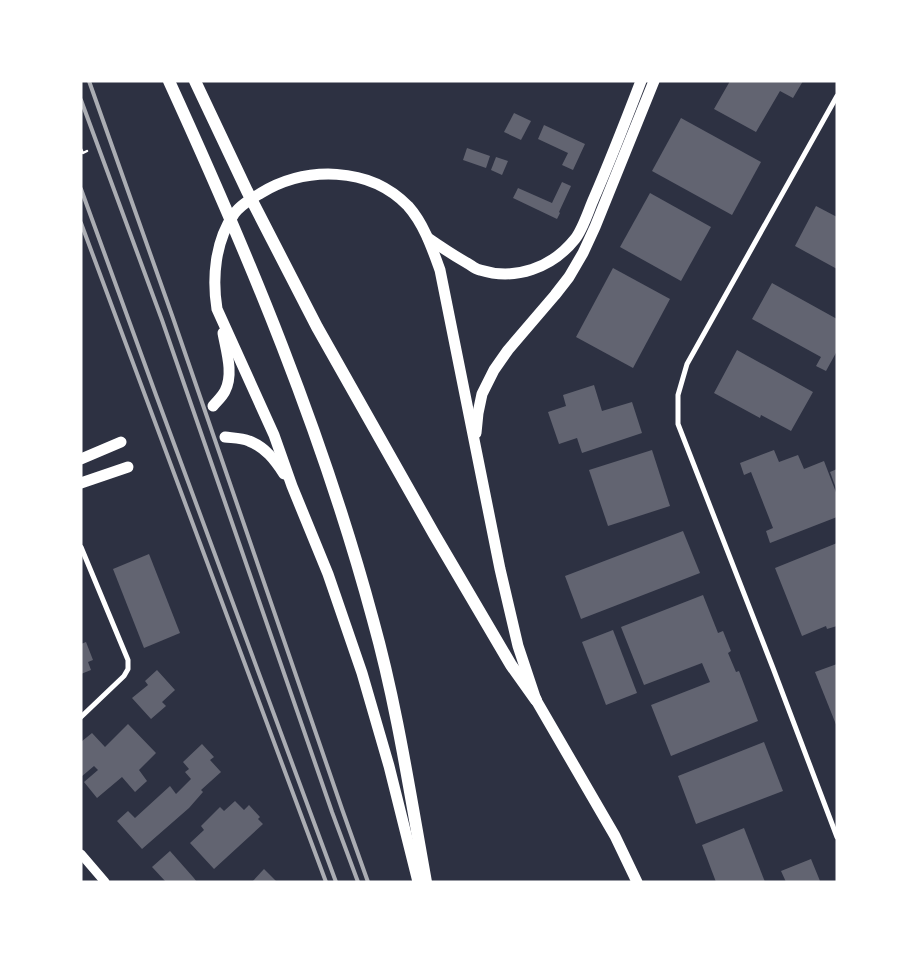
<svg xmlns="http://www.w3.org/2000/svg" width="918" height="963" viewBox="0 0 918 963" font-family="'PT Sans Narrow',sans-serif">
<rect width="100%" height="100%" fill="#2d3142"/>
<g fill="#626471">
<path d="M730 81H803L793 98 780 91 756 132 714 109Z"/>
<path d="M514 113 531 121 521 140 504 132Z"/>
<path d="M681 118 761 162 732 215 652 171Z"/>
<path d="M544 125 585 144 573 170 562 165 568 153 538 139Z"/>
<path d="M467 148 490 156 486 168 463 160Z"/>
<path d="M496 157 508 161 502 175 491 170Z"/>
<path d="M562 182 571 186 559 212 560 213 557 219 513 198 518 188 552 203Z"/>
<path d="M650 193 711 227 681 281 620 247Z"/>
<path d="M816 206 837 217V269L795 246Z"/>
<path d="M613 268 670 299 633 368 576 337Z"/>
<path d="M772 283 837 319V351L826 371 816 366 821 357 752 319Z"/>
<path d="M737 350 813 392 791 431 761 415 760 418 714 393Z"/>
<path d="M594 385 602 411 632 402 642 433 582 453 577 438 559 444 548 412 566 406 563 395Z"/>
<path d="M652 450 670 506 608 526 589 470Z"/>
<path d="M774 450 779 462 798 455 804 469 824 461 837 495V517L770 543 766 531 773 528 751 472 744 475 740 463Z"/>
<path d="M837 469V491L830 472Z"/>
<path d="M683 531 700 573 581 619 565 576Z"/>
<path d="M837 543V626L827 629 826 626 802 636 775 568Z"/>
<path d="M149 554 180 633 144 648 113 569Z"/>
<path d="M703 595 718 633 723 631 731 651 728 653 736 672 739 671 758 721 671 756 651 705 710 682 702 663 644 685 621 627Z"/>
<path d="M613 630 637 693 606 705 582 642Z"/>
<path d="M86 642 93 660 88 662 91 670 81 674V644Z"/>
<path d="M837 664V727L815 672Z"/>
<path d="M157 670 175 690 162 702 166 706 151 719 132 698 148 685 145 681Z"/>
<path d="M128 724 156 753 139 770 147 781 135 792 122 777 97 798 84 782 98 770 94 766 81 777V742L92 733 105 747Z"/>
<path d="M764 742 783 791 696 824 678 776Z"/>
<path d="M202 744 214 757 210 760 221 772 201 790 203 792 189 808 142 849 117 821 128 811 135 818 170 786 176 794 191 779 185 772 189 769 183 762Z"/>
<path d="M235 801 244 810 249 805 260 817 258 819 263 824 214 869 190 843 204 830 201 826 220 807 224 811Z"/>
<path d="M744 828 765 882H716L702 845Z"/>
<path d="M170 851 193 877 197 882H166L152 867Z"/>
<path d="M811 859 820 881 786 882 781 871Z"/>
<path d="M264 869 277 882H252Z"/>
</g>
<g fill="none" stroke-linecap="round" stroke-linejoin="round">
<path stroke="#fff" stroke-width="2.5" d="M81 149 83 153 87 151"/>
<g stroke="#fff" stroke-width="5">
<path d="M837 96 687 364 678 395V424L773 668 837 837"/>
<path d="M81 547 128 660V669L124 676 81 717"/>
</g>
<path stroke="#fff" stroke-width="9" d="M81 854 105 882"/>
<g stroke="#fff" stroke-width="11">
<path d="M428 238C441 247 453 255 467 263 471 265 475 269 480 270 515 281 552 268 575 239 583 229 589 209 594 198 611 159 626 120 641 81"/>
<path d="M213 406C217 401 222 397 225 391 234 374 226 350 223 333"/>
<path d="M476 433 478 413 482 394 494 370 508 350 555 295 569 277 583 253 595 227 654 81"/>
<path d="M225 437C233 438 242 438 249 441 265 447 275 460 284 474"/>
<path d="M81 459 121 442"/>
<path d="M81 483 128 467"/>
<path d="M418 882 389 766 362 673 328 574 292 486 274 435 217 309C212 278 215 241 234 214 240 205 251 199 261 193 306 166 369 166 408 206 424 224 432 248 440 270L500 569 518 646 536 700 615 836 637 882"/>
</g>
<g stroke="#fff" stroke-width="12">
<path d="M169 81C249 256 323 434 373 620 397 706 410 794 426 882"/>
<path d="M195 81 247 191 317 327 434 534 511 665 536 700"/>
</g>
<g stroke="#abadb3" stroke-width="4">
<path d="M89 81 173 318 342 809 368 882"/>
<path d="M81 100 162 320 332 812 358 882"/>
<path d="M81 189 156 395 336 882"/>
<path d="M81 223 326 882"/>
</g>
</g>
<rect width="918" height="963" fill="none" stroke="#ffffff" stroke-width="165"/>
</svg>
